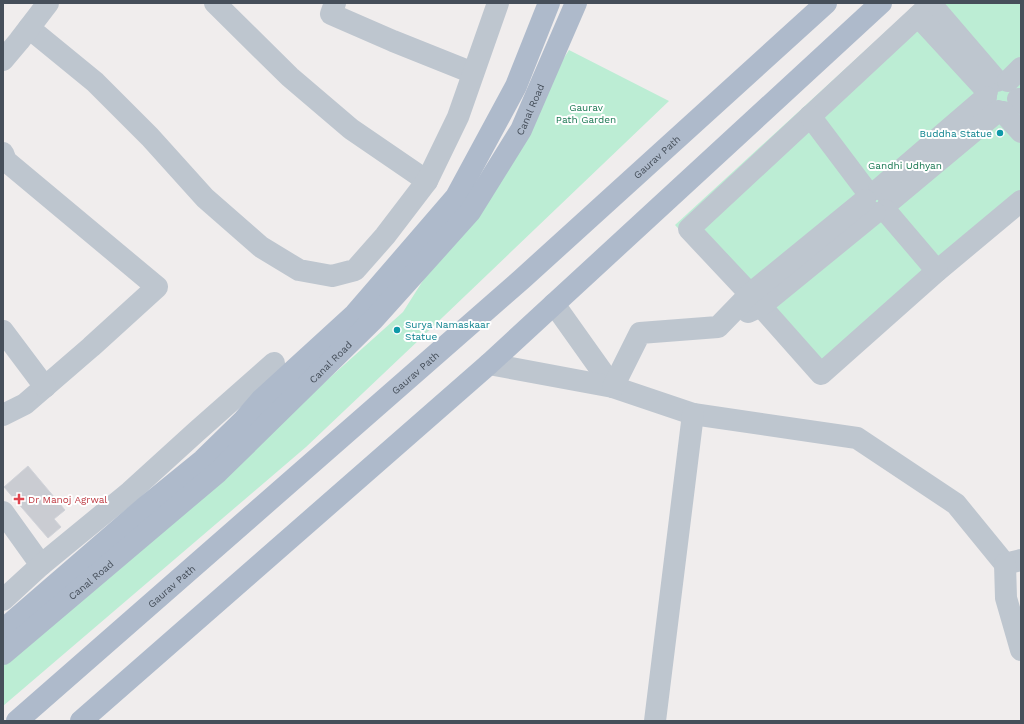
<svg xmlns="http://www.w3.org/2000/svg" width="1024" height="724" viewBox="0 0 1024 724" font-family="'Work Sans',sans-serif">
<rect width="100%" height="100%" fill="#f0eded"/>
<g fill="#bcedd4">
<path d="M917 3H1021V213L820 385 675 225Z"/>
<path d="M569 50 669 101 421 338 306 447 3 706V661L287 416 403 312Z"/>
</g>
<path fill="#caccd2" stroke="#d1d3d9" d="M28 466 65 510 54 519 61 527 48 538 4 487Z"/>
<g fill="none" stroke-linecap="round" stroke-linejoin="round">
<g stroke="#bec6cf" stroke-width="22">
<path d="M215 3 290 77 351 129 427 181"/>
<path d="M335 3 331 14 393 41 473 73"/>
<path d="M932 3 689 229 750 294 821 374 937 271 1021 201"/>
<path d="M931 4 997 81"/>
<path d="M918 16 987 91"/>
<path d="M29 28 95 82 150 137 205 198 261 247 299 270 332 276 355 270 385 236 427 181 458 117 498 3"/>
<path d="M3 60 19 41 48 3"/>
<path d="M1008 81 1021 68"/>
<path d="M1018 99 1021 103"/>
<path d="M1003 112 1021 132"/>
<path d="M810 116 868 193"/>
<path d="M3 153 6 161 157 287 91 347 25 404 3 415"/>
<path d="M879 189 986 97"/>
<path d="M889 202 998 111"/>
<path d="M885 210 937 271"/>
<path d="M554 304 613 387"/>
<path d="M748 312 761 306 875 213"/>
<path d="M3 331 45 387"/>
<path d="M489 364 613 387 693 414 857 438 956 504 1005 564 1021 560"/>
<path d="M613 387 640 333 718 327 750 294 865 200"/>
<path d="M3 512 41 565"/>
<path d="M1005 564 1006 598 1021 650"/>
<path d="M3 600 41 565 130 492 196 432 274 363"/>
<path d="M655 721 693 414"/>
</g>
<g stroke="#aebacb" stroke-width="22">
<path d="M3 630 144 508 203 460 243 421 262 399 355 314 456 197 516 86 549 3"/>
<path id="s1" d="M3 654 218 472 373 320 470 212 521 130 576 3"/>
<path id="s2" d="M17 721 522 279 826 3"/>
<path d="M81 721 489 364 881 3"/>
</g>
</g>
<g fill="#0f9aa8" stroke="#fff" stroke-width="1.5">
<circle cx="1000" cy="133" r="4"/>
<circle cx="397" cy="330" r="4"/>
</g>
<path fill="#e0444e" stroke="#fff" stroke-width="1.5" d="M17 493h4v4h4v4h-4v4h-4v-4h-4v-4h4z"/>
<g text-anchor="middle" stroke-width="4" stroke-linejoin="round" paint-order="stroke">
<g font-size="10" fill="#1a7853" stroke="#fff">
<text x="586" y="111">Gaurav<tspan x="586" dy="12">Path Garden</tspan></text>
<text x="905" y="169">Gandhi Udhyan</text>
</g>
<g font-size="10" fill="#464f5a" stroke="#fff">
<text dy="4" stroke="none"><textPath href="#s1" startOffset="763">Canal Road</textPath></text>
<text dy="4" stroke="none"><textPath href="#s2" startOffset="853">Gaurav Path</textPath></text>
<text dy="4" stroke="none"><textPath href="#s1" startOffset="439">Canal Road</textPath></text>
<text dy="4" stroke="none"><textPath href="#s2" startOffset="529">Gaurav Path</textPath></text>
<text dy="4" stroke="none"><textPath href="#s1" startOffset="115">Canal Road</textPath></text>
<text dy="4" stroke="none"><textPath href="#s2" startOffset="205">Gaurav Path</textPath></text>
</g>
<g font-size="10" fill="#0d838f" stroke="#fff" text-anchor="end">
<text x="992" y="137">Buddha Statue</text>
<text x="405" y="328" text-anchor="start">Surya Namaskaar<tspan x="405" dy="12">Statue</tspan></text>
</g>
<g font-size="10" fill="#be3a42" stroke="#fff" text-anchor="start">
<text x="28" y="503">Dr Manoj Agrwal</text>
</g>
</g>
<rect width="1024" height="724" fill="none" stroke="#464f5a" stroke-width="8"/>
</svg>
